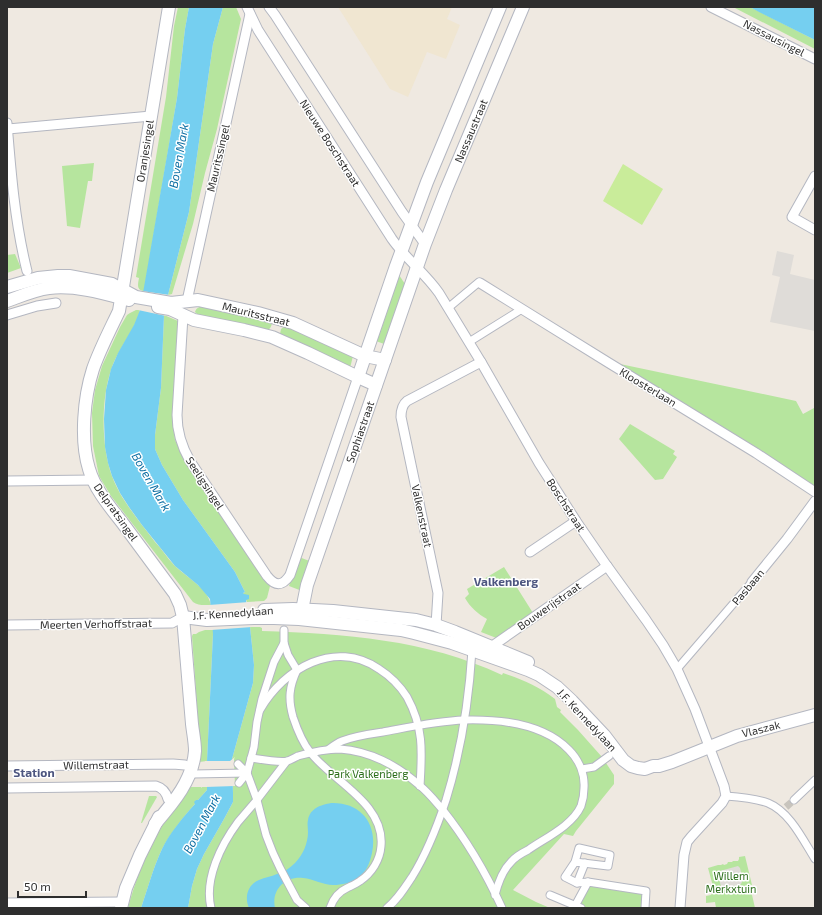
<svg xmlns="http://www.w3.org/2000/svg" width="822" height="915" viewBox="0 0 822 915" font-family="'Exo 2',sans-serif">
<rect width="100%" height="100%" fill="#efe9e1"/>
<path fill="#f0e6d1" d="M338 7H452L447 19 460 25 446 59 427 52 408 97 390 89Z"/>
<g fill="#b6e59e">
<path d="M178 7H189L185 29 177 98 144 291C136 290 138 284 139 278L136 277 166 97 174 26Z"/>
<path d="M223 7H236L241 19 217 129 205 173 193 224 172 294 168 295 189 212 213 44Z"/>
<path d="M733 7H750L815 40V49Z"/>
<path d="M94 163 92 181H88L80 228 67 226 62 166Z"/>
<path d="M15 254 21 268 7 273V255Z"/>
<path d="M397 272 407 287 387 345 373 340Z"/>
<path d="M203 306 272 322C272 326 270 329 267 331L199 316 195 312C196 308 199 307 203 306Z"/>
<path d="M136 310H140C139 315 137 320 135 324 127 340 116 354 111 370 101 400 101 446 112 476 120 499 140 522 155 542 162 549 167 558 174 565 186 577 208 588 211 605 205 605 198 606 193 602L111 496 99 476 93 446 92 413 95 390 102 366 120 327 127 315 130 313Z"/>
<path d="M164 315 178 321 174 402V428L175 440 180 450 270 586 267 598 264 601 247 602 243 593 245 592 235 572 183 500 162 465 155 449V435L161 388Z"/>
<path d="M284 327H286L290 328 353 356 350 368 280 334 281 329Z"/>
<path d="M620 364 796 401 803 414 814 408H815V485L813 486 751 446Z"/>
<path d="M630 424 675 451 673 454 677 457 663 479 655 480 619 439Z"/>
<path d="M299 557 312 562 302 591 289 586Z"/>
<path d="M504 567 533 613 499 639 481 632 487 619C478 614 470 607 465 598L469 594 467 589Z"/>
<path d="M250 627H260L262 628V631C345 634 425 639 502 675L503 673C523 680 538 686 555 699L557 707 561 710 560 712 578 730 602 757 614 775V784L576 831 573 836 564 834 513 890 536 902 550 908H188L192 886 197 869 204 854 224 819 233 802V793L232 759 253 683 254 665Z"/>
<path d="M205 630H213V634L207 761 199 762V735L192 636 193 634H196L199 632Z"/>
<path d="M191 787H201V788L202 787H207V790L198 800H196L195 804C184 816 170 834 162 849 153 868 148 888 141 908H128C135 882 144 857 158 833 166 818 177 804 187 789Z"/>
<path d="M149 796H156L157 797 142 823H141Z"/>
<path d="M745 856 752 885 750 886 755 908H716L715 902 706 903V896L711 895 714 890 708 868 718 865H721L723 864 724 865 727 864 728 862H732L733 861H738L739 859V857Z"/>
<path d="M590 885 643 893 642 908H585L579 906Z"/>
</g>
<path fill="#c9ec9a" d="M623 164 663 189 642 225 603 201Z"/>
<g fill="#dfdcd8">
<path d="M777 251 794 255 790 274 815 280V331L770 322 780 277 772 275Z"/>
<path d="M738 866 740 868 743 880 741 884 724 889 721 887 718 874 720 871Z"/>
</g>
<g fill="#75cff0">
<path d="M189 7H223L213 44 189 212 168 295 164 315 161 388 155 435V449L162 465 183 500 235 572 245 592 243 593 244 594 249 595V599L246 600 250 627 254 665 253 683 232 759 233 793V802L224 819 204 854 197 869 192 886 188 908H141C148 888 153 868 162 849 169 834 184 816 195 804L194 802 196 800H198L207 790V761L213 634 210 599 198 585 175 566 142 525 129 507 120 493 112 476 108 463 105 447 104 419 106 390 111 369 118 353 134 325 140 310 177 98 185 29Z"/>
<path d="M750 7H815V40L759 12Z"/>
<path d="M331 803C361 802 378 824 372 853 370 862 367 871 359 877 352 883 342 885 333 885 323 885 314 879 303 878 285 876 271 890 275 908H249C244 897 248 884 259 880 265 877 271 877 277 874 284 872 290 868 295 863 303 855 308 843 308 832 308 828 307 824 308 820 310 808 321 805 331 803Z"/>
</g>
<g fill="#efe9e1">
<path d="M142 291 170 295 166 316 138 310Z"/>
<path d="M249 602 252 627 211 630 209 605Z"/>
<path d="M235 757 234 759 235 786 205 787V761H230Z"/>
</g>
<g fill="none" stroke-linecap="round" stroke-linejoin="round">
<path stroke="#c8c4bd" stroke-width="7" stroke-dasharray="7 3.5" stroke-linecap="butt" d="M786 807 794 800"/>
<defs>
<g id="pedestrian">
<path d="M448 308 479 282"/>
<path d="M469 342 522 309"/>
<path d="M284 643 288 655 297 670C289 687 288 699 293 717 297 729 302 742 310 752 332 781 385 803 381 846 380 860 372 873 360 881 356 884 351 886 347 888 338 892 333 899 330 908"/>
<path d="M677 669 752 582"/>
<path d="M260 710C284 668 335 639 379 669 390 676 400 686 407 697 424 728 422 752 420 786"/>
<path d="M329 749C333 746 337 743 342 741 355 736 369 734 383 732 410 727 437 721 464 720 500 719 543 723 569 750 579 760 585 774 584 788 584 794 583 800 581 806 572 826 545 838 528 850 522 853 515 857 511 862 502 871 498 883 495 895"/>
<path d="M251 758C258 759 281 763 287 761 291 760 294 758 298 756 312 752 325 749 340 749 369 751 397 765 419 785 428 792 435 801 442 809 466 839 486 873 502 908"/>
<path d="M238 764 247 773 257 800 266 835 273 853 280 868 297 900 306 908"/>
<path d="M582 769 594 767 609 756"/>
<path d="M193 774 247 773"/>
<path d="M239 783 247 773 254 747 257 722 262 699 274 662 284 643V630"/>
<path d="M726 796C740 797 754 798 768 803 790 812 803 840 815 859"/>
<path d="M794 800 815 780"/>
<path d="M575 862 579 848 610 855 608 866 575 862 565 877 577 883 588 882 646 891 645 908"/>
<path d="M577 883 585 863"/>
<path d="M550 895 581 908"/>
<path d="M575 906 588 882"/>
<path d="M211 908C204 879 221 845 238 822 244 815 250 808 256 801 266 788 276 775 286 762"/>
<path d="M387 908C398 899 404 889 412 877 427 853 437 827 446 800 461 751 469 701 472 650"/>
</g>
<g id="minor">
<path d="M247 7 258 30 392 239C406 259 426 274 439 293L481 362 539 463 576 521 607 566 646 620 663 645 677 669 695 709 724 786 726 796 722 803 691 837 687 842 684 855 680 908"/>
<path d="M269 7 275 15 402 212 425 244"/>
<path d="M711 7 815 59"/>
<path d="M7 123C11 173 15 223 27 271"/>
<path d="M8 129 151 116"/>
<path d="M815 176 792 217 815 230"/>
<path d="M480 283 609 363 756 453 815 492"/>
<path d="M187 301 250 14"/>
<path d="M7 315 37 306 56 303"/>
<path d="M183 316 177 415C177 432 182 447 190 461L267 576C275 586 282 587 290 575L358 377"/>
<path d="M7 481 94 480"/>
<path d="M530 552 576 521"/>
<path d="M752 582 787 539 815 501"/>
<path d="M7 625 172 623 183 617"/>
<path d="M436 625 438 593 401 417C401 411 402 405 407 401L481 362"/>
<path d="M491 647 607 566"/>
<path d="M7 766 173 764 185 765"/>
<path d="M7 788 156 786C163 788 166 792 168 799"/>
<path d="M7 903 122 902"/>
</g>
<g id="tertiary">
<path d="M7 287 38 278 58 276H69L112 284 136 297 171 303 198 300 258 313 293 323 365 356 385 360"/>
<path d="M7 301C21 296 34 290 49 288 76 285 103 293 129 300"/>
<path d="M158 307 170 309 194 320 244 330 272 337 308 353 358 377 376 385"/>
<path d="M358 377 396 266 427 182 500 7"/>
<path d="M264 610 293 609 333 611 416 620 436 625 455 632 528 662"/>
<path d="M302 610 307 585 425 244 446 190 523 7"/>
<path d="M183 617 207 620 254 618H274L299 619 401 630 414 633 452 643 528 670 539 675 557 687 572 701 604 735 623 760 631 766 638 768 645 769 653 766H659L672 762 737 736 815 715"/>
<path d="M155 824C173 803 193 780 195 751 195 742 193 733 192 724L183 617 180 605 175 594C158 571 141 548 124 525 111 508 95 490 89 469 80 440 84 397 93 369 100 349 110 330 119 311L169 7"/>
<path d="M121 908 126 888 140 855 159 817"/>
</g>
</defs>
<use href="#pedestrian" stroke="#b4b7c1" stroke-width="9"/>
<use href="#minor" stroke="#b4b7c1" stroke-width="11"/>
<use href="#tertiary" stroke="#b4b7c1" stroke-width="14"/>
<use href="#pedestrian" stroke="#fff" stroke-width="7"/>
<use href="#minor" stroke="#fff" stroke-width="9"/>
<use href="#tertiary" stroke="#fff" stroke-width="12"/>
</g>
<g text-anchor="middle" stroke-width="3" stroke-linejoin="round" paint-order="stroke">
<g font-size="11" fill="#2e2e2e" stroke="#fff">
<text transform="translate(774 38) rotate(27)" y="4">Nassausingel</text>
<text transform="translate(471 131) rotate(-67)" y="4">Nassaustraat</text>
<text transform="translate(330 143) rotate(57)" y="4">Nieuwe Boschstraat</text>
<text transform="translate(145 151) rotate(-81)" y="4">Oranjesingel</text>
<text transform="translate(218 158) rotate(-77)" y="4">Mauritssingel</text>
<text transform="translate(256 314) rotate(14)" y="4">Mauritsstraat</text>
<text transform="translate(648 387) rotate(31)" y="4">Kloosterlaan</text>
<text transform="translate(360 432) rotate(-71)" y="4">Sophiastraat</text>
<text transform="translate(205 483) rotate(57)" y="4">Seeligsingel</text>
<text transform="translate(566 505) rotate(57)" y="4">Boschstraat</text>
<text transform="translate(116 512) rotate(55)" y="4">Delpratsingel</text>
<text transform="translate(422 516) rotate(78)" y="4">Valkenstraat</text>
<text transform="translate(748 587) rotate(-50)" y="4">Pasbaan</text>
<text transform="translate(549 606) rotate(-35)" y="4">Bouwerijstraat</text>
<text transform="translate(233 613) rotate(-4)" y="4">J.F. Kennedylaan</text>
<text transform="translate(96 624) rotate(-1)" y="4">Meerten Verhoffstraat</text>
<text transform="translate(587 720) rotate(47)" y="4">J.F. Kennedylaan</text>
<text transform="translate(761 729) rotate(-14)" y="4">Vlaszak</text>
<text transform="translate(96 765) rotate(-1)" y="4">Willemstraat</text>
</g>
<g font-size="11" fill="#2c6e1b" stroke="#fff">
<text x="368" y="778">Park Valkenberg</text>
<text x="731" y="880">Willem<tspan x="731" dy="13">Merkxtuin</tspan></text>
</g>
<g font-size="12" font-style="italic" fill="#0d6fa3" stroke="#fff">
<text transform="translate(179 156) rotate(-80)" y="4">Boven Mark</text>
<text transform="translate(151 482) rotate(60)" y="4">Boven Mark</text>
<text transform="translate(202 824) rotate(-62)" y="4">Boven Mark</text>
</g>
<g font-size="12" font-weight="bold" fill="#4d5680" stroke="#fff">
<text x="506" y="586">Valkenberg</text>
<text x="34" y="777">Station</text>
</g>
</g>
<rect width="822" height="915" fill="none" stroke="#2e2e2e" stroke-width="16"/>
<path d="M18 891v6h68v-6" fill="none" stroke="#2e2e2e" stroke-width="2"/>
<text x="24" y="891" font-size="12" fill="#2e2e2e" stroke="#ffffff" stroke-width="3" paint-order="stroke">50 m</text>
</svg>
